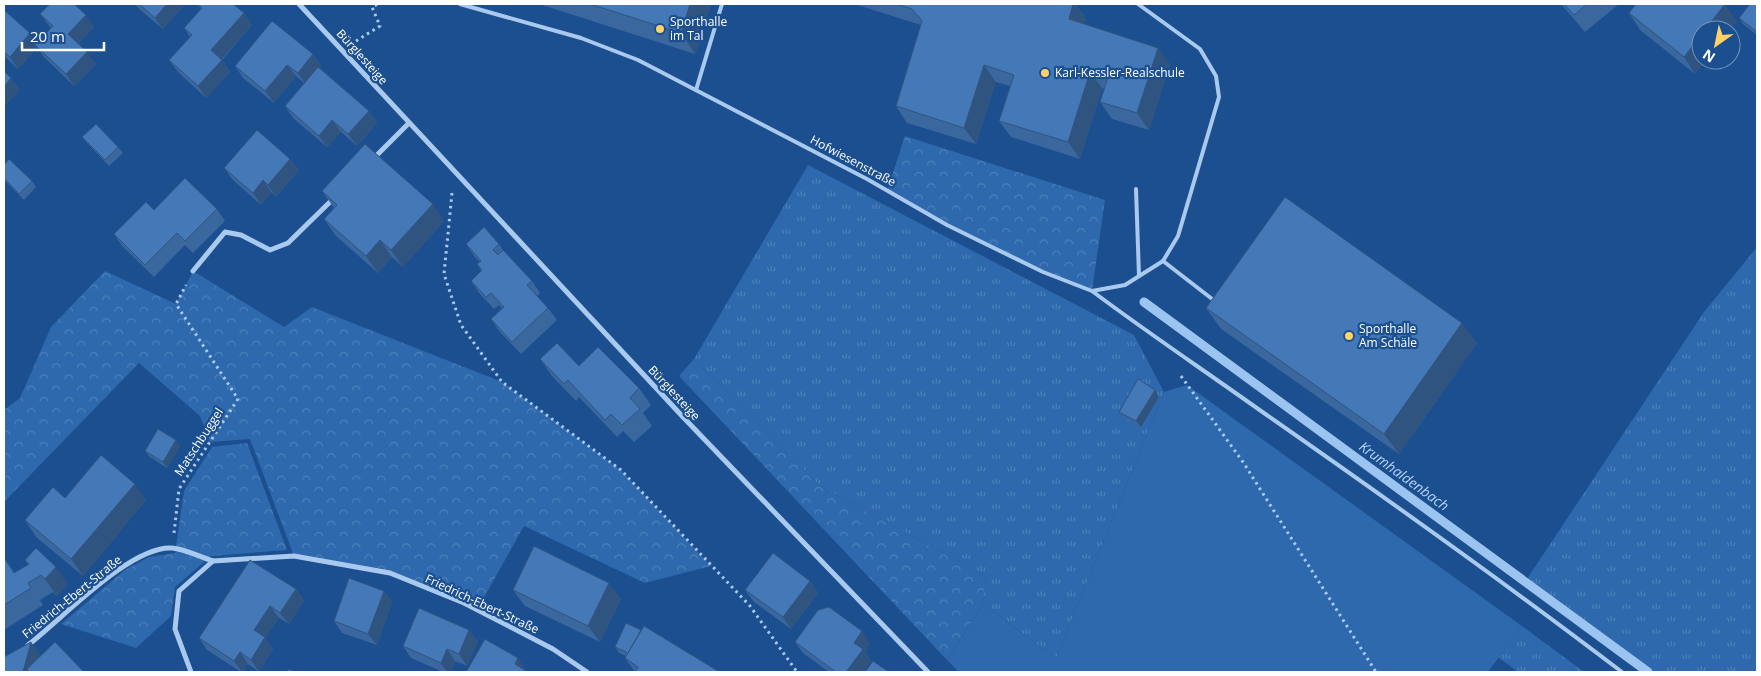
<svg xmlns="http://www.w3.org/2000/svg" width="1761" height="676" viewBox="0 0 1761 676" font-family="'Open Sans',sans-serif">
<defs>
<pattern id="grass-tufts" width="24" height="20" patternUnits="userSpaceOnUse" patternTransform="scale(1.25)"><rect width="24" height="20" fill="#2e69ad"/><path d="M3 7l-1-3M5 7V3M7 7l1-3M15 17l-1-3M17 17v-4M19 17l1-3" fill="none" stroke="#4d80b9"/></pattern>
<pattern id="forest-crowns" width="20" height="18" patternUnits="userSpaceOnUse" patternTransform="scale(1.25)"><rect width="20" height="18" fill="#2e69ad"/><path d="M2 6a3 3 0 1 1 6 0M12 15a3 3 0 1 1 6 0" fill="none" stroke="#4d80b9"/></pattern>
</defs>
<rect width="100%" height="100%" fill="#1b4f8f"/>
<g fill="url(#grass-tufts)">
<path d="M808 165 1134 335 1164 392 1056 658 983 604 986 576 820 486 694 359Z"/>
<path d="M1757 247V672H1648L1525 582 1704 312Z"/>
<path d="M1522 626 1584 672H1518L1498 657Z"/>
</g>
<g fill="url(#forest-crowns)">
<path d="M905 136 1105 200 1092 291C1021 264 953 228 887 191Z"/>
<path d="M105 271 176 304 193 271 284 327 312 307 502 382 621 470 711 566 645 583 524 526 477 610 390 573 294 556 250 439 210 442 200 416 139 363 4 502V410L20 398 51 327Z"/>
<path d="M694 359 820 486 986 576 983 604 947 660 679 376Z"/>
<path d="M247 443 287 550 211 556 175 587 171 616 136 648 61 624 125 570 149 557 175 553 184 491 212 447Z"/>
</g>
<path fill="#2e69ad" d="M1187 385 1522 626 1488 672H959L947 660 983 604 1056 658 1164 392Z"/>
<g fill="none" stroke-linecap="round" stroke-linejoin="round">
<path stroke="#9cc4f0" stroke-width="9" d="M1144 302 1648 672"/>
<g stroke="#a9c9ee" stroke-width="3" stroke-dasharray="2.5 4" stroke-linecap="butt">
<path d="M356 41 380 26 372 7 378 4"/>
<path d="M452 193 444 274 461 325 502 382 621 470 750 606 797 672"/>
<path d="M1181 376 1243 462 1376 672"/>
<path d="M174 533 179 489 238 399 176 304 186 285"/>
</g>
<g stroke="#a9c9ee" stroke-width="4">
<path d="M460 4 581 38 638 60 867 179 947 225 1043 272 1092 291 1125 285 1163 261 1216 302"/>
<path d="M1138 4 1200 49 1216 76 1219 97 1178 236 1163 261"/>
<path d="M696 90 722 4"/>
<path d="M1136 189 1139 276"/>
<path d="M1092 291C1148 333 1205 371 1261 411 1383 496 1504 582 1622 672"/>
</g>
<g stroke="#a9c9ee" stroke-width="5">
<path d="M299 4 683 417 928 672"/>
<path d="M373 159 408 124"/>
<path d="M193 271 225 232 241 235 270 250 288 243 333 199"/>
<path d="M28 645C62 619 131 545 172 548 185 549 200 557 213 561"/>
<path d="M191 672 175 629 179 591 213 561 294 556 390 573 464 603 553 649 587 672"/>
</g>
</g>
<g fill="#3a679d">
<path d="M49 4H74L94 27 78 44 96 64 74 86 44 57 37 47 18 69 4 56V10L37 43 51 28 40 14Z"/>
<path d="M135 4H185L163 29 138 8Z"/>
<path d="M197 4H233L244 13 252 25 222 60 230 72 206 98 178 72 169 60 190 37 184 28 201 9Z"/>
<path d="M539 4H711L695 54Z"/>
<path d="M854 4H1075L1086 19 1084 24 1170 64 1149 130 1112 119 1100 102 1104 89 1102 88 1080 159 1011 137 999 121 1010 86 996 82 976 144 907 123 896 106 921 25Z"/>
<path d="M1561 4H1619L1585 32Z"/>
<path d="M1757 4V35L1743 24 1739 18Z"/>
<path d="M1629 13 1737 21 1701 60H1706L1695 74 1640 30Z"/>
<path d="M313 54 321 66 320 68 369 111 377 123 357 146 341 132 327 147 293 118 285 106 304 83 296 76 274 103 243 78 235 66Z"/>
<path d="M82 137 118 147 123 153 109 166 87 143Z"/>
<path d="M290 159 299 170 276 197 271 192 261 205 233 180 224 168Z"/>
<path d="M4 165 32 181 36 187 24 200 4 180Z"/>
<path d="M322 191 444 221 403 267 392 257 378 273 336 236 324 219 334 208Z"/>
<path d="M217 209 225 221 193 253 185 245 154 277 122 246 114 234 154 210Z"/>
<path d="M466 244H499L504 252 532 281 540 293 537 296 548 308 557 320 521 354 499 331 491 319 502 308 499 305 494 309 479 293 471 281 481 271 477 264 480 262 474 256Z"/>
<path d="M1206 308 1477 343 1399 454 1221 329Z"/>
<path d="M540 359 579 366 639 388 651 405 643 413 652 426 634 442 623 431 617 437 579 397 576 401 552 376Z"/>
<path d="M1159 397 1141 427 1124 418 1119 412Z"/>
<path d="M180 446 167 468 150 457 145 451Z"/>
<path d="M65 498 146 500 83 576 36 537 25 520Z"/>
<path d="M4 557 15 573 28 565 25 560 68 584 57 596 53 592 40 600 43 605 4 630Z"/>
<path d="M810 581 818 593 791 629 754 602 745 590Z"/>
<path d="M296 589 304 601 289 624 279 618 265 638 273 649 259 672 248 664 243 672H241L207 650 199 638Z"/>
<path d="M513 590 621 599 600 642 525 606Z"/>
<path d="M384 591 392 602 377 645 342 633 334 621Z"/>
<path d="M469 630 478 642 467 666 455 661 450 672H443L411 658 403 646Z"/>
<path d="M641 631 718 671 719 672H635L625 658 626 656 619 653 615 647Z"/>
<path d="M795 642 870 643 865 651 871 661 863 672H829L803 653Z"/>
</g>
<g fill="#305480">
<path d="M167 4H185L163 29 155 18Z"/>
<path d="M690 4H711L695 54 681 33Z"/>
<path d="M1073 4H1075L1086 19 1080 36 1069 19Z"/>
<path d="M1725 4 1737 21 1730 30H1705Z"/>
<path d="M244 13 252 25 219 62 211 50Z"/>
<path d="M86 15 94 27 76 46 68 34Z"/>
<path d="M30 33 39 45H35L37 47 18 69 10 57Z"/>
<path d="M1701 35V60H1706L1695 74 1684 57Z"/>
<path d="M1158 48 1170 64 1149 130 1137 113Z"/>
<path d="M87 52 96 64 74 86 66 74Z"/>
<path d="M313 54 321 66 306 85 298 73Z"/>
<path d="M222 60 230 72 206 98 198 86Z"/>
<path d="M287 65 296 76 274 103 265 91Z"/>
<path d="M984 65 996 82 976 144 964 128Z"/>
<path d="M1090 72 1102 88 1080 159 1068 142Z"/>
<path d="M11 78 20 90 4 107V87Z"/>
<path d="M369 111 377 123 357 146 348 134Z"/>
<path d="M332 120 341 132 327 147 319 136Z"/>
<path d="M290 159 299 170 276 197 268 185Z"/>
<path d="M263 180 271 192 261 205 253 193Z"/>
<path d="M433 204 444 221 403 267 391 250Z"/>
<path d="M380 240 392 257 378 273 366 256Z"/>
<path d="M1462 323 1477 343 1399 454 1384 434Z"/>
<path d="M1155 390 1159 397 1141 427 1136 421Z"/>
<path d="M176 440 180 446 167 468 163 462Z"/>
<path d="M135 484 146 500 83 576 71 559Z"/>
<path d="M56 567 68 584 57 596 45 579Z"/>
<path d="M810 581 818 593 791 629 783 617Z"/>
<path d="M609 583 621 599 600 642 588 626Z"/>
<path d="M296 589 304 601 289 624 280 613Z"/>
<path d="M384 591 392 602 377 645 368 634Z"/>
<path d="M270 606 279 618 265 638 273 649 259 672 251 660 254 630Z"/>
<path d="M469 630 478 642 467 666 459 654Z"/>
<path d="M862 631 870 643 865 651 871 661 863 672H846L854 643Z"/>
<path d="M31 642 40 654 35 672 27 669 29 672H23Z"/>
<path d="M447 649 455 661 450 672H447L441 663Z"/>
<path d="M240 652 248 664 243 672H242L234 661Z"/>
<path d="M518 658 526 670 525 672 515 664Z"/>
</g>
<g fill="#4478b7" stroke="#305480">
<path d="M50 4H74L86 15 68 34 87 52 66 74 35 45 53 26 40 14Z"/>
<path d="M139 4H167L155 18Z"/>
<path d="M198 4H233L244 13 211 50 222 60 198 86 169 60 192 35 184 28 202 8Z"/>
<path d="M590 4H690L681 33Z"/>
<path d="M896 4H1073L1069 19 1158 48 1137 113 1100 102 1108 77 1090 72 1068 142 999 121 1014 75 984 65 964 128 896 106 922 21 912 9Z"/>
<path d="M1564 4H1587L1574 15Z"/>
<path d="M1636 4H1725L1705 30H1701V35L1684 57 1629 13Z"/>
<path d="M1750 4H1757V16L1756 18 1757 19V32L1739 18Z"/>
<path d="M4 10 30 33 10 57 4 52Z"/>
<path d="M272 21 313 54 298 73 287 65 265 91 235 66Z"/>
<path d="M318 67 369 111 348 134 332 120 319 136 285 106Z"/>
<path d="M4 71 11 78 4 87Z"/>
<path d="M96 124 118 147 105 160 82 137Z"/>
<path d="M257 130 290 159 268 185 263 180 253 193 224 168Z"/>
<path d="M365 144 433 204 391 250 380 240 366 256 324 219 337 205 322 191Z"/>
<path d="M9 159 32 181 19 194 4 178V165Z"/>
<path d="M185 178 217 209 185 241 177 233 145 265 114 234 146 202 154 210Z"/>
<path d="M1285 197 1462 323 1384 434 1206 308Z"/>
<path d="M484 227 499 244 493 250 498 255 503 250 532 281 527 285 548 308 512 342 491 319 504 307 491 293 486 297 471 281 482 270 477 264 481 261 466 244Z"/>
<path d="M557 343 579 366 598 347 639 388 630 398 640 409 622 425 611 414 605 420 568 380 564 384 540 359Z"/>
<path d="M1138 379 1155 390 1136 421 1119 412Z"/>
<path d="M158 429 176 440 163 462 145 451Z"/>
<path d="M101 455 135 484 71 559 25 520 53 487 65 498Z"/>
<path d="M534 546 609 583 588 626 513 590Z"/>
<path d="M36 548 56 567 45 579 41 575 28 583 31 588 4 605V558L14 573 29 564 25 560Z"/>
<path d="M773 553 810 581 783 617 745 590Z"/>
<path d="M250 560 296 589 280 613 270 606 254 630 265 637 251 660 240 652 234 661 199 638Z"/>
<path d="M349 578 384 591 368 634 334 621Z"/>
<path d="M829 607 862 631 854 643 863 649 846 672H836L795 642 818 610Z"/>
<path d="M419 608 469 630 459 654 447 649 441 663 403 646Z"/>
<path d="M626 623 641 630 637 637 628 653 615 647Z"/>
<path d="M644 626 718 671V672H635L638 667 625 658Z"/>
<path d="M485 639 518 658 515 664 526 671V672H466Z"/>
<path d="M31 642 23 672H4V657Z"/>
<path d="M55 642 84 672H29L27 669Z"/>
<path d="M873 661 889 672H865Z"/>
<path d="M290 669 292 672H285Z"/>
</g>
<g fill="#ffd166" stroke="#1b4f8f" stroke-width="2">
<circle cx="660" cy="29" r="5"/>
<circle cx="1045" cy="73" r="5"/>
<circle cx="1349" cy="336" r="5"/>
</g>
<g text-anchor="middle" stroke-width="4.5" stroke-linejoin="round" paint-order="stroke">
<g font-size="12" fill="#fff" stroke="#1b4f8f" text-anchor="start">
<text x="670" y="26">Sporthalle<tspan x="670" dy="14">im Tal</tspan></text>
<text x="1055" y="77">Karl-Kessler-Realschule</text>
<text x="1359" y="333">Sporthalle<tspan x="1359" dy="14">Am Schäle</tspan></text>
</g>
<g font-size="12" fill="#fff" stroke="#1b4f8f">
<text transform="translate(362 57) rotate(48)" y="4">Bürglesteige</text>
<text transform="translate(853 161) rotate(28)" y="4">Hofwiesenstraße</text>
<text transform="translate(674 393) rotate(47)" y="4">Bürglesteige</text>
<text transform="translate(199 442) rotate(-57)" y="4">Matschbuggel</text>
<text transform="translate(72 597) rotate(-39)" y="4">Friedrich-Ebert-Straße</text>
<text transform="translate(482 604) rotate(25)" y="4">Friedrich-Ebert-Straße</text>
</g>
<g font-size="14" font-style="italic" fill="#b5d3f5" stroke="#1b4f8f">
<text transform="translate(1404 476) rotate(36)" y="5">Krumhaldenbach</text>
</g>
</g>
<rect width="1761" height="676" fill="none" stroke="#ffffff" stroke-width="10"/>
<g transform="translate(1716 45) rotate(213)"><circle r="24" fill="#1b4f8f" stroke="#7695bc"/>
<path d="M0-4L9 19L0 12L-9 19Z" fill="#ffd166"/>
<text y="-8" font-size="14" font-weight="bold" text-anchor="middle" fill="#ffffff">N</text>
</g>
<path d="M22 42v8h82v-8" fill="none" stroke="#ffffff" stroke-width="2.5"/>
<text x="30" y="42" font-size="15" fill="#ffffff" stroke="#1b4f8f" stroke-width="4" paint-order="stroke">20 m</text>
</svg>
